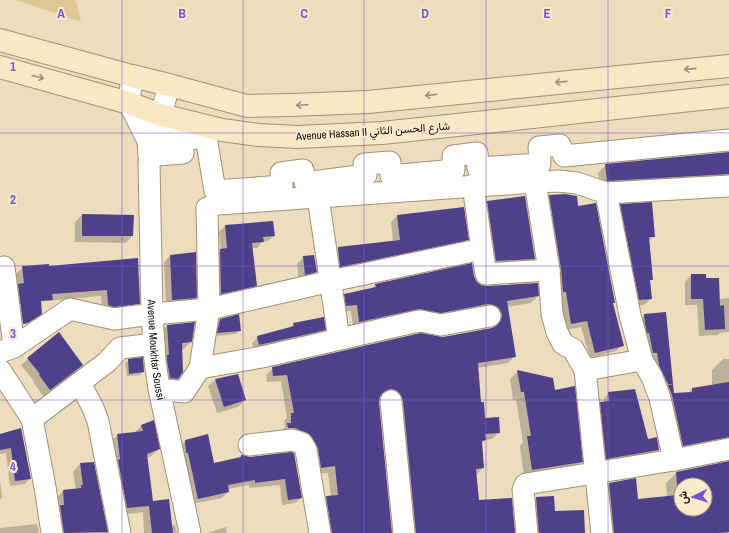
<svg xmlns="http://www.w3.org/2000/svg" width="729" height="533" viewBox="0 0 729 533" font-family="'Archivo Narrow',Vazirmatn,sans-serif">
<rect width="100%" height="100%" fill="#edddbf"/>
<path fill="#e2c796" d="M15 0H76L81 22Z"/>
<g fill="#0003" fill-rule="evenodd">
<path d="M729 154V176L600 188 598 173 606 165Z"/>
<path d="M550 196 577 207 614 303 612 305 622 345 616 351 590 358 581 327 565 330 544 202Z"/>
<path d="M488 201 534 259 527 265 490 267 481 208Z"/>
<path d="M621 205 654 236 648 242 652 279 649 282 651 299 644 305 633 306 615 211Z"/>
<path d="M82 215 132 236 126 243 75 242V222Z"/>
<path d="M397 216 468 239 461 246 334 272 332 254 338 248 393 242 391 222Z"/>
<path d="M225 226 274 236 268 241 262 242 257 248H251L256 285 250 291 215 299 214 255 221 250 219 232Z"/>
<path d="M170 256 196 298 190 304 166 306 164 262Z"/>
<path d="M304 257 316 272 309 278 299 281 297 264Z"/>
<path d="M137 259 139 303 132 310 102 312 101 296 13 304 17 287 16 274 23 267H48Z"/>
<path d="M691 275 705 279 719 299 729 298V332L720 333 718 335 699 336 697 305H685V282Z"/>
<path d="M473 277 476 282 481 286 538 296 531 303 507 307 515 356 508 363 477 368 480 403 484 419 499 432 492 439 485 440 481 444 483 468 476 475 478 501 514 533H409L389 397 382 396 379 397 378 402 391 533H324L320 504 326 497H331L328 473 314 474 281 431 285 427 284 421 287 418 281 381 267 382 266 375 273 368 495 328V322L353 329 351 311 340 312 338 301 345 294 371 289 376 285Z"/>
<path d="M644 315 672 383 670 385 673 394 688 393 692 389 712 386V370L723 359H729V454L673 456 638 322Z"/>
<path d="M220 320 240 330 236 334 215 336 217 323Z"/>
<path d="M294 324 324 330 319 335 254 350 252 343 258 337 289 329Z"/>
<path d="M167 326 191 342 184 349H181L177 379 170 386 164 385 160 333Z"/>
<path d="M59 333 82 365 75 372 43 396 33 382 34 381 21 365Z"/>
<path d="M129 360 143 372 140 375 127 376 125 363Z"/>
<path d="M518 371 554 391 582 462 573 470 524 477 520 446 523 442 516 399 513 400 510 379Z"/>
<path d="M215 380 245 400 238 407 217 413 208 386Z"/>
<path d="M609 393 647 440 658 450 653 455 602 463 596 408 601 403H604V398Z"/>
<path d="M153 422 159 449 151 456 146 458 152 502 171 526 175 525 177 533H144L143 512 120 515 110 442 118 435 135 432 141 426Z"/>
<path d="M21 429 30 478 25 484 10 486 6 453 0 454V435Z"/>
<path d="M185 441 213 464 238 459 241 456 250 458 291 453 301 498 295 503 282 505 280 485 249 488V485L228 489V492L222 498 192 504 179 447Z"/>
<path d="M729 462V533H603L599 494 609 484 637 501 667 497 666 483 676 473ZM681 485H705V509H681Z"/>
<path d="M93 463 107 533H56V498L63 491 76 490 73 472 80 464Z"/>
<path d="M0 480 2 498 0 500Z"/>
<path d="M536 498 555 512 584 533H532L529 505Z"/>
<path d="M37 524 39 533H0V528Z"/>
<path d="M226 527 227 533H208Z"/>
</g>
<g fill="#4e4189" fill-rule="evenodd">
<path d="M729 152V174L607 181 605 164Z"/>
<path d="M565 194 577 196 578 206 596 203 615 303H613L624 346 595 353 587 321 571 324 566 292H563L561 268 549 195Z"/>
<path d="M525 196 535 259 496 261 487 201Z"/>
<path d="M652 202 655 237H649L653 280H650L652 299 639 300 620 204Z"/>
<path d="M464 207 469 240 340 267 338 247 400 240 397 215Z"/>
<path d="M82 214 134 215 133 236H82Z"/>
<path d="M273 221 275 236 263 237 264 242 252 243 257 286 221 294 220 249 227 248 225 225Z"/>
<path d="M196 252 197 298 172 300 170 255Z"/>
<path d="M314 255 317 272 305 275 303 256Z"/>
<path d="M138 258 140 304 114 307 108 305 107 290 52 294 53 300 41 301 42 314 28 323 23 324 18 284 24 283 22 266 49 264V266Z"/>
<path d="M472 263 474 276 477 282 481 285 487 286 538 283 539 296 507 301 516 357 478 363 481 402H484L485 418 499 417 500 433 485 434 486 440 482 441 484 468 476 469 479 500 512 498 515 533H416L403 400 400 394 396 390 390 389 384 392 380 396 379 402 392 533H332L326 496 338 495 335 466 321 468 318 448 312 437 305 432 295 428H288L287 423H291V413H294L287 375 273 376 272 367 416 334 421 333 443 337 492 328 497 325 501 320 502 314 499 308 494 305 488 304 441 313 419 309 359 322 357 305 346 306 344 294 376 287 375 284Z"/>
<path d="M691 274H706V278H719L720 306 724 305 725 329 705 330 703 299H691Z"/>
<path d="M666 312 673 384H668L659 365 657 353H653L649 333H647L645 324 644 314Z"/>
<path d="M239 314 241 331 217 333 220 319Z"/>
<path d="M324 317 326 330 259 345 257 336 294 326 293 323Z"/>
<path d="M195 322 192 342 182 343 183 372 178 379 170 378 167 360V355H169L167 325Z"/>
<path d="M59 332 83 365 50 390 39 375 40 374 27 358Z"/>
<path d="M143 357 144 372 129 374 128 359Z"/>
<path d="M517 370 553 378 555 390 575 386 583 462 532 470 527 436H531L524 392H521Z"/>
<path d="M238 374 246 400 224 407 215 379Z"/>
<path d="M729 382V437L683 446 672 395 668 385 673 384 674 393 692 392V388Z"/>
<path d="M635 389 648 439 657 437 659 450 606 459 600 402 609 401 608 392Z"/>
<path d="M154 420 160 449 147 454 153 501 169 499 173 533H152L149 506 127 508 118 460 120 459 117 434 143 431 141 425Z"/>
<path d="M21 428 31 479 15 481 11 448 0 450V434Z"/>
<path d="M208 434 214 463 241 457V455H242L250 457 291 452 294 453 302 498 288 500 285 479 255 483V480L228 485 229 492 198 499 188 453H186L185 440Z"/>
<path d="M729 461V532L718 533H614L609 483 636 478 638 499 678 495 676 472ZM681 485H705V509H681Z"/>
<path d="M94 462 108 532 64 533 60 505H64L63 490 81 488V485H83L80 463Z"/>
<path d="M554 496 555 511 584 510 585 533H539L536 497Z"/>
</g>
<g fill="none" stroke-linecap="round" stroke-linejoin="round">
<defs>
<g id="street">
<path d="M132 76 129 103 148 141 149 156"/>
<path d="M154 130 161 115 169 85"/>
<path d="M203 132C196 130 188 127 181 128 167 130 158 142 158 155L183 153 181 140 206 137 215 191 282 186 281 173 303 170 305 183 366 175 364 164 390 162 391 176 454 170 453 156 477 153 478 168 540 164 539 147 560 145 564 156 729 140"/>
<path id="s1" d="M149 163 152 314 155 361 159 389 190 533"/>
<path d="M535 182 549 270 552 314 557 332 563 344 573 349 585 370 602 533"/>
<path d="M606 193 630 315 642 360 652 377 660 398 674 460"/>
<path d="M318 197 339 339"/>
<path d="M482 249 486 274 549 270"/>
<path d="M4 267 14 347"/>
<path d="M0 352 14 347 70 309 114 319 152 314 209 309 331 281 482 249 473 185"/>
<path d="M200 368 262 357 414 322 421 321 441 325 490 316"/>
<path d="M0 370 32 419 107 362 120 348 154 344"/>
<path d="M585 370 642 360"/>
<path d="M80 383 93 408 98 421 120 533"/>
<path d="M159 389 184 392 200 368 209 309 207 208 218 204 535 182 559 181 577 183 606 193 729 186"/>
<path d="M391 401 404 533"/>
<path d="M32 419 45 487 52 533"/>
<path d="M249 445 292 440 302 443 306 450 320 533"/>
<path d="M527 533 523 490 525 485 526 484 674 460 729 449"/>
</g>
<g id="secondary">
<path d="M0 40 132 76 169 85 247 106 291 105 368 102 729 66"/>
<path d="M0 67 129 103 161 115 222 130 259 135 297 137 382 133 729 96"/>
</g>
</defs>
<use href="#street" stroke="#a19176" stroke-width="23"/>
<use href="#secondary" stroke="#a19176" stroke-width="24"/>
<use href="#street" stroke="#fff" stroke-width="21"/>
<use href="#secondary" stroke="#f9e8c5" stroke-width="22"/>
</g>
<defs><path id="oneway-shaft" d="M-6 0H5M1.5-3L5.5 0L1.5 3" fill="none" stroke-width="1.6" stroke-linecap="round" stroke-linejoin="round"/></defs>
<g stroke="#9c9078">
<use href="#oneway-shaft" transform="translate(690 69) rotate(174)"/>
<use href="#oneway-shaft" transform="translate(38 77) rotate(15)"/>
<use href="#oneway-shaft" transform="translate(561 82) rotate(174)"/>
<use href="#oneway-shaft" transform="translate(431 95) rotate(174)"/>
<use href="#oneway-shaft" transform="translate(302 105) rotate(177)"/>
</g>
<path fill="none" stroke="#7056cf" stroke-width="1" stroke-opacity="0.55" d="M122 0V533M243 0V533M364 0V533M486 0V533M608 0V533M0 133H729M0 266H729M0 400H729"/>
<g text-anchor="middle" stroke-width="4" stroke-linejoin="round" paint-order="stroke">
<g font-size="11" fill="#110c04" stroke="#fbeacc">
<text transform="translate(373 131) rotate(-4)" y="4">Avenue Hassan II شارع الحسن الثاني</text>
<text dy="4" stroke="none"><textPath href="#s1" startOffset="187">Avenue Moukhtar Soussi</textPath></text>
</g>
</g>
<g font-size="13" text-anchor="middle" font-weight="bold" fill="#7056cf" stroke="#fbeacc" stroke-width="4" stroke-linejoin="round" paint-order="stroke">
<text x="61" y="18">A</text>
<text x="182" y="18">B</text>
<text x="304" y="18">C</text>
<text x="425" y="18">D</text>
<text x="547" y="18">E</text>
<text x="668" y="18">F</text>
<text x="13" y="71">1</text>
<text x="13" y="204">2</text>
<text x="13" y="338">3</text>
<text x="13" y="471">4</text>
</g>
<g transform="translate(693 497) rotate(265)"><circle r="19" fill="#fbeacc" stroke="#9d917c"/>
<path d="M0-3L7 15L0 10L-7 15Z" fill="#7056cf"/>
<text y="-6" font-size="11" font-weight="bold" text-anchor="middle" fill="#110c04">ش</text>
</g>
</svg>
